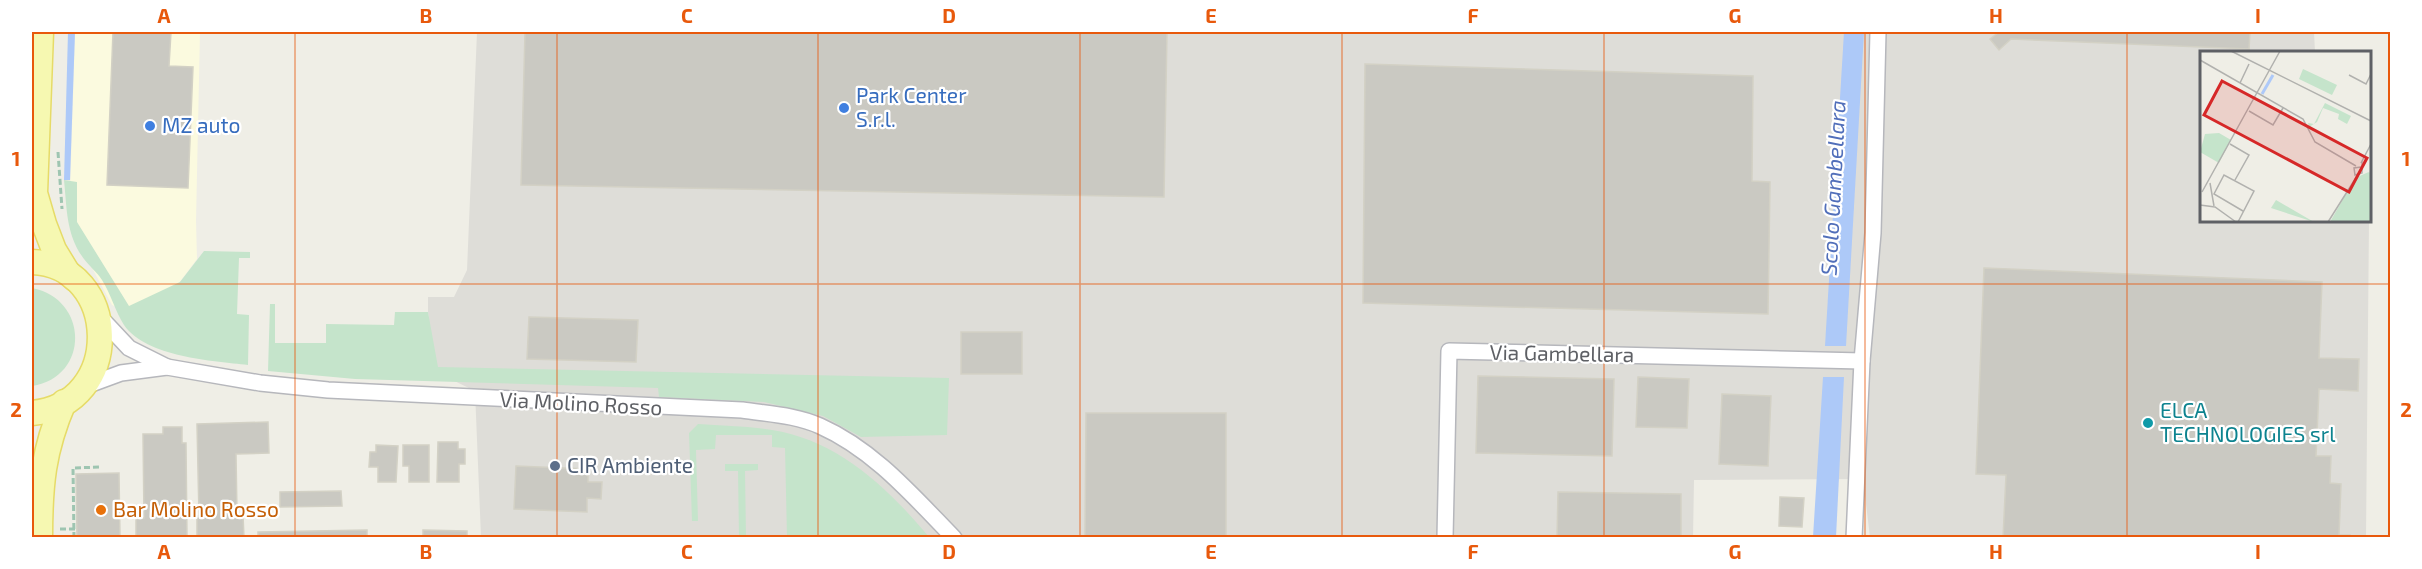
<svg xmlns="http://www.w3.org/2000/svg" width="2422" height="569" viewBox="0 0 2422 569" font-family="'Exo 2',sans-serif">
<rect width="100%" height="100%" fill="#efeee6"/>
<path fill="#fbfadf" d="M75 32H200L196 221 197 259 179 283 125 311 112 305 69 225Z"/>
<path fill="#deddd8" d="M477 32H2314L2315 52H2202V220L2369 221 2366 537H1870L1863 479 1694 480 1693 538 481 537 475 391 434 371 428 312V297H454L467 270Z"/>
<g fill="#c5e4cb">
<path d="M64 180 77 182V222L129 306 180 282 204 251 250 252V258H239L237 314 249 315 248 365C213 361 146 357 124 325 115 311 111 294 102 280 97 272 89 266 84 259 66 235 67 209 64 180Z"/>
<path d="M32 288C89 299 90 377 32 386Z"/>
<path d="M270 304H275V343H326V324L394 325 395 312H428L438 367 949 378 947 435 861 437 823 416 764 402 659 397 658 388 355 379 268 371Z"/>
<path d="M698 424C723 426 748 426 772 430 838 440 889 489 929 537H787L785 448 772 447V435H716L715 449 696 450 698 521H692L689 433Z"/>
<path d="M725 464H758V470L745 471 746 537H739L738 471H725Z"/>
</g>
<g fill="#adc9f8">
<path d="M68 32H75L70 180H64Z"/>
<path d="M1844 32H1864L1846 346H1825Z"/>
<path d="M1823 377H1844L1836 537H1813Z"/>
</g>
<g fill="#cac9c2" stroke="#d3d1c5" stroke-width="1.5">
<path d="M113 32H171L169 66 193 67 188 188 107 185Z"/>
<path d="M525 32H1167L1164 197 521 185Z"/>
<path d="M1999 32H2250L2249 49 2011 39 1999 50 1990 39Z"/>
<path d="M1365 64 1753 76 1752 181 1770 182 1768 314 1363 303Z"/>
<path d="M1984 268 2322 282 2319 358 2359 359 2358 391 2319 389 2316 456H2331L2330 483 2341 484 2339 535H2350V538H2003L2006 475 1976 474Z"/>
<path d="M529 317 638 320 636 362 527 359Z"/>
<rect x="961" y="332" width="61" height="42"/>
<path d="M1478 376 1614 379 1612 456 1476 453Z"/>
<path d="M1638 377 1689 379 1687 428 1636 427Z"/>
<path d="M1722 394 1771 396 1768 466 1719 464Z"/>
<path d="M1086 413H1226V538H1085Z"/>
<path d="M268 422 269 453 236 454 237 515H243L244 538H197V516H199L197 424Z"/>
<path d="M163 427H182V443H186L187 538H136V519L144 518 143 434H163Z"/>
<path d="M438 442H458V449H465V464H459V482H437Z"/>
<path d="M376 445 398 446 396 482H378V467H369L370 452H376Z"/>
<path d="M403 445H429V482H409V466H403Z"/>
<path d="M516 466 588 469V482H602L601 499 587 498V512L514 509Z"/>
<path d="M119 473 120 538H77L76 474Z"/>
<path d="M341 491 342 506 280 507V492Z"/>
<path d="M1558 492 1681 494V538H1557Z"/>
<path d="M1780 497 1804 498 1802 527 1779 526Z"/>
<path d="M367 530V538H258V532Z"/>
<path d="M423 530 467 531V538H423Z"/>
</g>
<g fill="none" stroke-linecap="round" stroke-linejoin="round">
<defs>
<g id="minor">
<path d="M98 315 129 348 167 367"/>
<path d="M83 387 121 373 167 367 260 383 328 390 742 410C768 414 796 415 820 426 874 450 913 496 954 538"/>
<path d="M1445 538 1449 351 1862 361"/>
<path d="M1854 538 1862 361 1873 233 1878 32"/>
</g>
<g id="primary">
<path d="M41 32 35 193 44 224 54 250 68 273 75 279"/>
<path d="M32 262C120 265 125 405 32 413"/>
<path d="M40 538C40 486 43 450 64 402"/>
</g>
</defs>
<use href="#minor" stroke="#b6b7bc" stroke-width="18"/>
<use href="#primary" stroke="#e6db68" stroke-width="27"/>
<g stroke="#9ec5b1" stroke-width="3" stroke-dasharray="6 3" stroke-linecap="butt">
<path d="M58 152 62 209"/>
<path d="M60 529H77"/>
<path d="M74 538 73 468 101 467"/>
</g>
<use href="#minor" stroke="#fff" stroke-width="15"/>
<use href="#primary" stroke="#f6f8b1" stroke-width="24"/>
</g>
<path fill="none" stroke="#e8590c" stroke-width="1.5" stroke-opacity="0.55" d="M295 32V538M557 32V538M818 32V538M1080 32V538M1342 32V538M1604 32V538M1865 32V538M2127 32V538M32 284H2390"/>
<g fill="#3f7fe0" stroke="#fff" stroke-width="2">
<circle cx="844" cy="108" r="6"/>
<circle cx="150" cy="126" r="6"/>
</g>
<circle fill="#0f9aa8" stroke="#fff" stroke-width="2" cx="2148" cy="423" r="6"/>
<circle fill="#5c6f8a" stroke="#fff" stroke-width="2" cx="555" cy="466" r="6"/>
<circle fill="#e8710a" stroke="#fff" stroke-width="2" cx="101" cy="510" r="6"/>
<g text-anchor="middle" stroke-width="4.5" stroke-linejoin="round" paint-order="stroke">
<g font-size="21" fill="#366cbe" stroke="#fff" text-anchor="start">
<text x="856" y="103">Park Center<tspan x="856" dy="24">S.r.l.</tspan></text>
<text x="162" y="133">MZ auto</text>
</g>
<g font-size="21" fill="#5e6065" stroke="#fff">
<text transform="translate(1562 354) rotate(1)" y="7">Via Gambellara</text>
<text transform="translate(581 404) rotate(3)" y="7">Via Molino Rosso</text>
</g>
<g font-size="21" fill="#0d838f" stroke="#fff" text-anchor="start">
<text x="2160" y="418">ELCA<tspan x="2160" dy="24">TECHNOLOGIES srl</tspan></text>
</g>
<g font-size="21" fill="#4e5e75" stroke="#fff" text-anchor="start">
<text x="567" y="473">CIR Ambiente</text>
</g>
<g font-size="21" fill="#c56008" stroke="#fff" text-anchor="start">
<text x="113" y="517">Bar Molino Rosso</text>
</g>
<g font-size="22" font-style="italic" fill="#516fba" stroke="#fff">
<text transform="translate(1833 188) rotate(-87)" y="8">Scolo Gambellara</text>
</g>
</g>
<g transform="translate(2200 51)">
<rect width="171" height="171" fill="#efeee6"/>
<path d="M103 18 137 34 132 44 99 28ZM125 52 151 65 147 73 138 68 139 63 123 57 117 71 109 76 108 72 114 73ZM19 82 31 89 19 112 0 101 5 83ZM171 120 168 122 171 121V171H130L155 127ZM76 149 107 167 114 171 71 157Z" fill="#c5e4cb"/>
<path fill="none" stroke="#adc9f8" stroke-width="3" d="M62 43 73 24"/>
<path fill="none" stroke="#b1b1ae" stroke-width="1.5" d="M31 0 171 70M0 9 103 68 115 91 156 115M149 24 166 33 171 23M40 32 49 13M49 60 73 74 83 57M30 93 49 104 35 129M161 112 171 93M161 116 154 117 155 124 162 122V110M10 132 14 155M2 141 80 0M0 154 15 156 36 171M38 171 54 140 24 124 14 143 43 160M128 171 157 125"/>
<path fill="#d62828" fill-opacity="0.15" stroke="#d62828" stroke-width="3" d="M22 30 167 107 149 141 4 64Z"/>
<rect width="171" height="171" fill="none" stroke="#5e6065" stroke-width="3"/>
</g>
<rect width="2422" height="569" fill="none" stroke="#ffffff" stroke-width="66"/>
<rect x="33" y="33" width="2356" height="503" fill="none" stroke="#e8590c" stroke-width="2"/>
<g font-size="20" text-anchor="middle" font-weight="bold" fill="#e8590c">
<text x="164" y="23">A</text>
<text x="426" y="23">B</text>
<text x="687" y="23">C</text>
<text x="949" y="23">D</text>
<text x="1211" y="23">E</text>
<text x="1473" y="23">F</text>
<text x="1735" y="23">G</text>
<text x="1996" y="23">H</text>
<text x="2258" y="23">I</text>
<text x="16" y="166">1</text>
<text x="2406" y="166">1</text>
<text x="16" y="417">2</text>
<text x="2406" y="417">2</text>
<text x="164" y="559">A</text>
<text x="426" y="559">B</text>
<text x="687" y="559">C</text>
<text x="949" y="559">D</text>
<text x="1211" y="559">E</text>
<text x="1473" y="559">F</text>
<text x="1735" y="559">G</text>
<text x="1996" y="559">H</text>
<text x="2258" y="559">I</text>
</g>
</svg>
